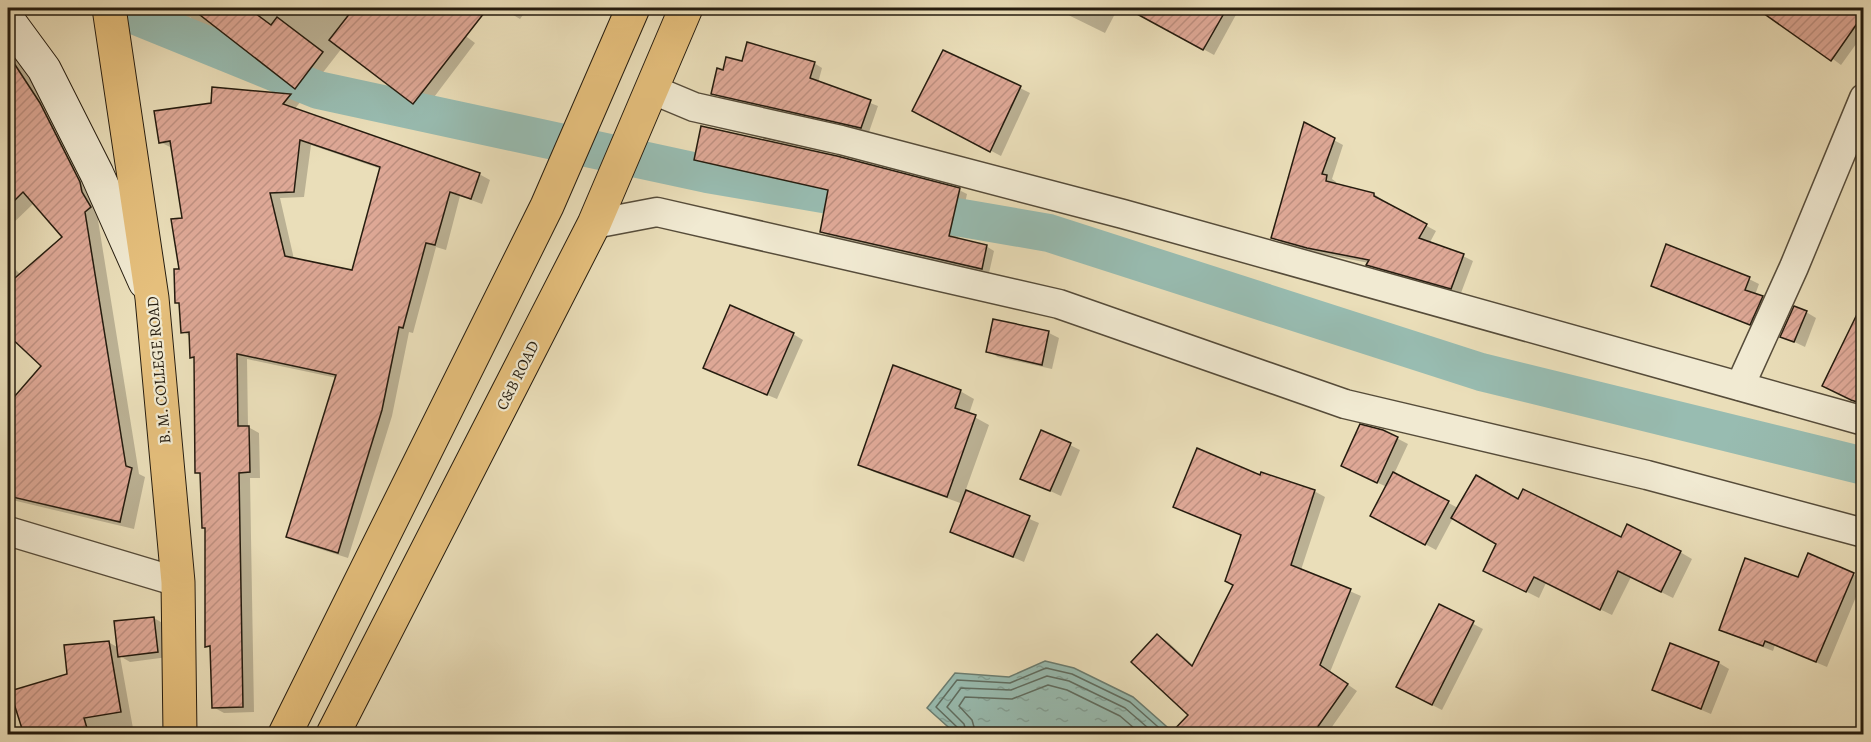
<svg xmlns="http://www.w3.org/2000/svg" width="1871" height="742" viewBox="0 0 1871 742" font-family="Alegreya,serif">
<defs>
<pattern id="water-ripples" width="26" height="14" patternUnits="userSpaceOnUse" patternTransform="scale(1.5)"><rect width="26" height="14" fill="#98bcb1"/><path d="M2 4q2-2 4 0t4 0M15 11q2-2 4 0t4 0" fill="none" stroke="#83a197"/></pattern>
<pattern id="building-hatch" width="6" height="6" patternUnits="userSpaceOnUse" patternTransform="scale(1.5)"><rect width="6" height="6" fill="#dea896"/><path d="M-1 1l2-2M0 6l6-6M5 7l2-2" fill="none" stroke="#be9080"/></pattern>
</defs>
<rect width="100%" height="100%" fill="#eadeb9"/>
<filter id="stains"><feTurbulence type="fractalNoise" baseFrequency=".00333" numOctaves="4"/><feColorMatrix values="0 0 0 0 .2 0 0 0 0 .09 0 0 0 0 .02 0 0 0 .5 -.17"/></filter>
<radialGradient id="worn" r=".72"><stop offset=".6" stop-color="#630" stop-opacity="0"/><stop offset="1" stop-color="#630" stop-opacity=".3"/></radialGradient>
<path fill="url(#water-ripples)" stroke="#6a7c70" stroke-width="1.5" d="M1045 661 1074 668 1133 697 1175 734H956L927 708 955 673 1009 677Z"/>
<g fill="#0003" fill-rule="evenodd">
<path d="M173 8H428L475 43 425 109 342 48 307 93 296 87 219 27 212 34 201 28 190 17 189 19 179 13Z"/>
<path d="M502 8H528L520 19Z"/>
<path d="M1054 8H1118L1105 33Z"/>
<path d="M1129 8H1232L1238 11 1214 55Z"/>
<path d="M1764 8H1864V33L1841 65Z"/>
<path d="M8 49 22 61 104 215 98 220 139 474 145 477 134 529 8 499V406L43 366 8 333V262L21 275 64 237 34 203 8 228Z"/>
<path d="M743 63H814L822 68 818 83 878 106 869 132 721 98 713 93Z"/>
<path d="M1020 88 1030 93 1001 156 924 116Z"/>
<path d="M213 89 291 95 301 101 294 110 479 174 490 180 482 204 460 196 446 250 436 247 413 333 409 332 392 416 348 558 298 542 288 536 337 378 247 359 248 427 259 433 260 478H250L254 712 224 713 213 707 212 649 207 646V529L203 527 202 475 197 473 196 359 191 357 190 336 183 332 180 304 176 302 181 270 184 219 172 148 160 142 212 104ZM311 145 381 169 353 271 294 259 280 198 304 197Z"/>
<path d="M1304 124 1343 145 1332 179 1336 182 1335 185 1374 194 1383 200V202L1436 231 1429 244 1463 256 1473 261 1461 293 1378 270 1368 264 1369 263 1318 253 1282 243 1273 237Z"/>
<path d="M696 159 959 190 967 194 957 240 986 246 994 251 989 273 829 236 821 232 830 191 703 163Z"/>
<path d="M1749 279 1759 284 1755 295 1772 303 1760 329 1663 291 1653 285Z"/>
<path d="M1864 306V406L1824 385Z"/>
<path d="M1806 312 1816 318 1805 347 1782 336Z"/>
<path d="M994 321 1049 333 1059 338 1052 369 998 357 988 351Z"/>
<path d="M793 334 803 340 777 399 715 373Z"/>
<path d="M960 391 974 399 969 414 989 425 965 492 1039 523 1024 562 952 531 963 504 874 472 860 464Z"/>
<path d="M1383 431 1408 444 1394 474 1458 508 1518 501 1622 539 1628 526 1680 552 1692 559 1673 598 1631 577 1612 615 1546 583 1539 598 1497 577 1498 544 1453 518 1436 550 1372 515 1387 487 1352 471Z"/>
<path d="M1070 445 1080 450 1061 496 1022 478Z"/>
<path d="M1261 477 1314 491 1325 497 1301 570 1361 596 1330 672 1357 691 1327 734H1243L1190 714 1158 636 1168 642 1194 666 1235 585 1242 535 1185 512Z"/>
<path d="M1853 574 1863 580 1827 667 1775 645 1773 651 1731 635 1721 629 1798 579Z"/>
<path d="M8 595 13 601 8 607Z"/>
<path d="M1439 606 1483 629 1442 710 1408 693Z"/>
<path d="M154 618 164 624 168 657 130 662 120 656 134 734H8L24 729 69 675 108 642 119 648Z"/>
<path d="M1719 663 1729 669 1711 714 1654 690Z"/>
</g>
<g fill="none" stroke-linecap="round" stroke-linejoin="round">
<g stroke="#5e6c60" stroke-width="1.5">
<path d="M959 734 958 728 936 707 957 680 1010 683 1046 668 1072 674 1130 702 1166 734"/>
<path d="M967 734 964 724 947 707 961 688 1011 690 1047 676 1069 681 1125 708 1155 734"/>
<path d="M976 734 972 720 959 706 965 697 1012 699 1048 685 1067 690 1120 716 1141 734"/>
</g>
<path stroke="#98bcb1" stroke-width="38" d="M116 8 318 90 707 174 1049 233 1481 372 1864 466"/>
</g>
<g fill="url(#building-hatch)" stroke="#251c0f" stroke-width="1.5" fill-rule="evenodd">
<path d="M191 8H248L271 25 277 17 323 52 295 89Z"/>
<path d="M354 8H488L413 104 329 40Z"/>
<path d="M1126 8H1227L1203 50Z"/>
<path d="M1756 8H1863V15L1831 61Z"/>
<path d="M747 42 815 62 810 78 871 100 861 128 711 94 717 68 723 70 726 57 742 61Z"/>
<path d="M943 50 1021 86 990 152 912 111Z"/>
<path d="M8 54 40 103 80 182 82 192 91 207 85 212 126 466 132 468 120 522 8 496V404L41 366 8 335V284L62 237 23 192 8 207Z"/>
<path d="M212 87 291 94 283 104 480 173 471 199 450 192 435 245 426 243 403 328 399 327 382 410 338 553 286 537 336 375 237 354 238 426H249L250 472 239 473 243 707 212 708 210 646 205 647V528H202L200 473H195L194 357 190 358 189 332 181 333 179 303H175L174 269H179L171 219 182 218 170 141 159 143 154 111 211 103ZM300 140 380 167 352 270 285 256 270 193 294 192Z"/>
<path d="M1304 122 1335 138 1322 174 1327 175 1326 181 1374 193V196L1427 224 1419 238 1464 254 1451 289 1366 265 1369 260 1307 248 1271 238Z"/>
<path d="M701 126 837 156 960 188 949 236 987 245 982 269 820 232 828 190 694 160Z"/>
<path d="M1666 244 1750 277 1745 290 1763 296 1750 325 1651 286Z"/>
<path d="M1863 302V404L1851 400 1822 386Z"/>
<path d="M730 305 794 333 767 395 703 368Z"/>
<path d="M1794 306 1807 311 1794 342 1780 337Z"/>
<path d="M993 319 1049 331 1042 365 986 352Z"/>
<path d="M893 365 961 390 955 408 976 415 947 497 858 465Z"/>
<path d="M1360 424 1383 430 1398 437 1377 483 1341 466Z"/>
<path d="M1041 430 1071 443 1050 491 1020 479Z"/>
<path d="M1197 448 1260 475 1261 472 1315 490 1291 565 1351 589 1320 665 1348 684 1312 735H1169L1188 715 1131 662 1157 634 1192 666 1233 585 1225 581 1241 535 1173 507Z"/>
<path d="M1393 472 1449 501 1425 545 1370 516Z"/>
<path d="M1476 475 1518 499 1523 489 1621 537 1627 524 1681 551 1661 592 1618 571 1600 610 1534 577 1526 592 1483 571 1496 544 1451 518Z"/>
<path d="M966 490 1030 516 1013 557 950 532Z"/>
<path d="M1808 553 1854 573 1816 662 1765 641 1763 646 1719 630 1745 558 1798 577Z"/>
<path d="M1439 604 1474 621 1432 705 1396 687Z"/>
<path d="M154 617 158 652 118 657 114 621Z"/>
<path d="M109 641 121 712 84 718 89 735H24L10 691 67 674 64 645Z"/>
<path d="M1670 643 1719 662 1701 709 1652 690Z"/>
</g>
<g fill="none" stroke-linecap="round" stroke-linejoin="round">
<defs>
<g id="street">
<path d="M651 89 694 107 841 140 1123 214 1864 421"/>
<path d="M594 224 657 212 1059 304 1345 404 1647 475 1864 533"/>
<path d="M1740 386 1794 267 1864 98"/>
<path d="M8 531 178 582"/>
</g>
<path id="secondary" d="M8 20 44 69 97 174 145 282"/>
<path id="primary" d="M109 8 152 298 178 582 180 734"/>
<g id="highway">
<path d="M285 734 547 206 633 8"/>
<path d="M333 734 594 224 686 8"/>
</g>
</defs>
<use href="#street" stroke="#564c3a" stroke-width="31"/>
<use href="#secondary" stroke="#251c0f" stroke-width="35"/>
<use href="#primary" stroke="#251c0f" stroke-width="35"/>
<use href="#highway" stroke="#251c0f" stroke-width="35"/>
<use href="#street" stroke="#f1ead2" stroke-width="28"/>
<use href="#secondary" stroke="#f1ead2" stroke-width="33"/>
<use href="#primary" stroke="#e5bf7c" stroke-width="33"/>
<use href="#highway" stroke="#e5bf7c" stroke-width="33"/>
</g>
<g text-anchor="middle" stroke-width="4.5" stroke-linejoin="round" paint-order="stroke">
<g font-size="16" fill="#251c0f" stroke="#f1ead2">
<text transform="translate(158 370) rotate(-95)" y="6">B. M. COLLEGE ROAD</text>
<text transform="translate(517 375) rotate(-63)" y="6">C&amp;B ROAD</text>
</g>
</g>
<rect width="1871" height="742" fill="none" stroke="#eadeb9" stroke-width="30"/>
<rect x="9" y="9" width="1853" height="724" fill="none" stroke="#251c0f" stroke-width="3"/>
<rect x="15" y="15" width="1841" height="712" fill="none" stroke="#251c0f" stroke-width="1.5"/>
<rect width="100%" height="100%" filter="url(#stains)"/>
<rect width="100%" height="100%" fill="url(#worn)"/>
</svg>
